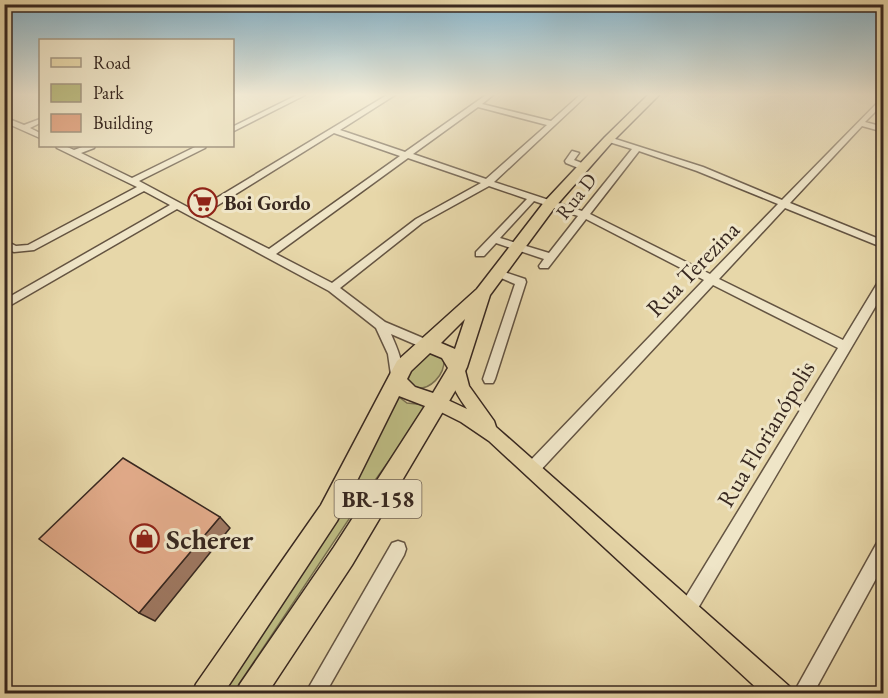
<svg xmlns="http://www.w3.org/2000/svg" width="888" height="698" viewBox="0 0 888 698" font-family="'EB Garamond',serif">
<rect width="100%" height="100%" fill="#e7d7a9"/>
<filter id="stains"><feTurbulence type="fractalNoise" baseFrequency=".00333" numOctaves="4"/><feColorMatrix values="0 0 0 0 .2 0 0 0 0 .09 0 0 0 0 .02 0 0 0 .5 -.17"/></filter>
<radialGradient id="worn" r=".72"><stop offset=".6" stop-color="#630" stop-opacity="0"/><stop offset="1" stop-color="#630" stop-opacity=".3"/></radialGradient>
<g fill="#bdbc83" stroke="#7a7252" stroke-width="1.5">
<path d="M435 352 444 359C445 375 430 391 414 388L408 380 410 371 428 353Z"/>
<path d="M399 397 407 403 426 405 411 430 371 486 233 693 217 694 347 498Z"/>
</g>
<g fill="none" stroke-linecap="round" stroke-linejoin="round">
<defs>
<g id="minor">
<path d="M297 95H305L232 132V127Z"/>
<path d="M387 95H395L340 130 405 152 486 95H493L482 104 551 121 580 95H587L494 182 582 211 632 149 606 141V137H609L703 167 782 200 884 96V103L865 122 884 127V132L862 126 790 203 884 241V248L785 208 719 279 843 340 880 279H884V292L694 615 688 618 682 615 679 609 682 603 838 348 713 285 537 474 532 476 527 474 525 469 527 464 704 280 586 219 548 268H540L539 266 544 259 496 243 484 256H476V252L527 199 489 186 422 223 340 288 385 322 430 341 432 344 430 347 426 349 391 334C397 348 406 366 400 382H392L388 354 376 328 329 291 177 209 4 309V300L170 205 144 191 34 250 14 252 4 248V240L16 246 28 245 137 187 57 148 56 146H65L74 150 85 146H95L94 148 81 153 132 178 197 146H206L205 148 139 181 195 211ZM478 107 547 125 486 179 413 154ZM334 133 400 156 269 249 202 215ZM639 151 697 171 778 204 710 274 590 214ZM408 158 481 183 416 219 332 283 276 254ZM534 201 578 216 549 253 500 238Z"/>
<path d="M4 117 24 125 40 119V123L30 128 40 133V138L4 122Z"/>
<path d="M572 151 579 153 574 160 587 165V169H581L566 163 565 161Z"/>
<path d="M498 270 525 279 526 282 495 379 493 383H485L483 379 515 284 494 275 493 273Z"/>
<path d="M884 539V564L813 694H793L878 541Z"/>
<path d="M398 541 404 543 406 549 404 555 325 694H305L392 543Z"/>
</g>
<path id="major" d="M458 361 463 363 469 386 494 421 496 427 789 686 793 694H763L489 441 461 422 431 407 429 402 431 397 437 395 467 409C458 396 445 378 453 363Z"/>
<path id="highway" d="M648 95H659L613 141 555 207 490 295 467 367 458 386 352 565 267 694H236L240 684 334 547 425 406 399 396 337 521 223 694H192L196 684 321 505 397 361 477 289 545 201 605 137ZM465 319 455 349 441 343ZM430 353 442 358 448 368 433 393 415 387 407 379 411 371Z"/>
</defs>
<use href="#minor" stroke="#645442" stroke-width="3"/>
<use href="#major" stroke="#382820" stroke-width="3"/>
<use href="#highway" stroke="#382820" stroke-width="3"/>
<use href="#minor" fill="#efe5c7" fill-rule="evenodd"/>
<use href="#major" fill="#e7d7a9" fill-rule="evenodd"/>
<use href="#highway" fill="#e7d7a9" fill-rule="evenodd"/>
</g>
<path fill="#9e7861" stroke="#382820" stroke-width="1.5" d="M220 517 230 528 155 621 139 613Z"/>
<path fill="#e2ab8a" stroke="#382820" stroke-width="1.5" d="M123 458 220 517 139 613 39 539Z"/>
<linearGradient id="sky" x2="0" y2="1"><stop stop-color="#87b6ce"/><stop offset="0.49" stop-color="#f4edd8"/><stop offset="1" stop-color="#f4edd8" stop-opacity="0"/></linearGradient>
<rect width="888" height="193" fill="url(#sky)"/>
<defs>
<symbol id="supermarket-ring" viewBox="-11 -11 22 22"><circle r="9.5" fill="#efe5c7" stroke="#8f2418" stroke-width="1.5"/><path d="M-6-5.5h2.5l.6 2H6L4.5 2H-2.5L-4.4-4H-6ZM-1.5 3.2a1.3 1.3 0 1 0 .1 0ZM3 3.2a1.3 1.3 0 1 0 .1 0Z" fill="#8f2418"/></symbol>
<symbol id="shop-ring" viewBox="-11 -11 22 22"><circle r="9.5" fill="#efe5c7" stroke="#8f2418" stroke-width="1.5"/><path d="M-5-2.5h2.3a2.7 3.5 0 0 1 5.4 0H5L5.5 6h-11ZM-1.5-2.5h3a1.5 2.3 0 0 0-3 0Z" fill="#8f2418"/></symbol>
</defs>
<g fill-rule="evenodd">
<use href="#supermarket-ring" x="186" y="186" width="33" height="33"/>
<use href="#shop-ring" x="128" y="522" width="33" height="33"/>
</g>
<g text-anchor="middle" stroke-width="6" stroke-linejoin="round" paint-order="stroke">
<g font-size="20" fill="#382820" stroke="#efe5c7">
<text transform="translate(576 196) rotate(-52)" y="7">Rua D</text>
</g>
<g font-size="20" font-weight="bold" fill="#382820" stroke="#efe5c7" text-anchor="start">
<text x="224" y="210">Boi Gordo</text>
</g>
<rect fill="#efe5c7" stroke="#6f6152" stroke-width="1.5" x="334.5" y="480" width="87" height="38" rx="4.5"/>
<g font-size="22" font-weight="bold" fill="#382820">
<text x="378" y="507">BR-158</text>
</g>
<g font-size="24" fill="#382820" stroke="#efe5c7">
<text transform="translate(693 269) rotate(-46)" y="8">Rua Terezina</text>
<text transform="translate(766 434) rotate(-59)" y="8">Rua Florianópolis</text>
</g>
<g font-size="28" font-weight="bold" fill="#382820" stroke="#efe5c7" text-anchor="start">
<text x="166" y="549">Scherer</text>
</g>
</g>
<rect width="888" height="698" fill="none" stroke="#e7d7a9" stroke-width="24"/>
<rect x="6" y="6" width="876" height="686" fill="none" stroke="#382820" stroke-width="3"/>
<rect x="12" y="12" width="864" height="674" fill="none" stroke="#382820" stroke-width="1.5"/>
<rect x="39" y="39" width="195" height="108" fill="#efe5c7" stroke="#a69984" stroke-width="1.5"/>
<rect x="51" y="58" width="30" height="9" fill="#e7d7a9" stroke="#a69984" stroke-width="1.5"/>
<text x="93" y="69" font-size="18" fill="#382820">Road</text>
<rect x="51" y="84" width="30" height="18" fill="#bdbc83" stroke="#a69984" stroke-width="1.5"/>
<text x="93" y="99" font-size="18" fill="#382820">Park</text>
<rect x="51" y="114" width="30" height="18" fill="#e2ab8a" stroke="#a69984" stroke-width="1.5"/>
<text x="93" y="129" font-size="18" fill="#382820">Building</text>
<rect width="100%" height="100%" filter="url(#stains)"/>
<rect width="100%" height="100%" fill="url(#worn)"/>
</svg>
